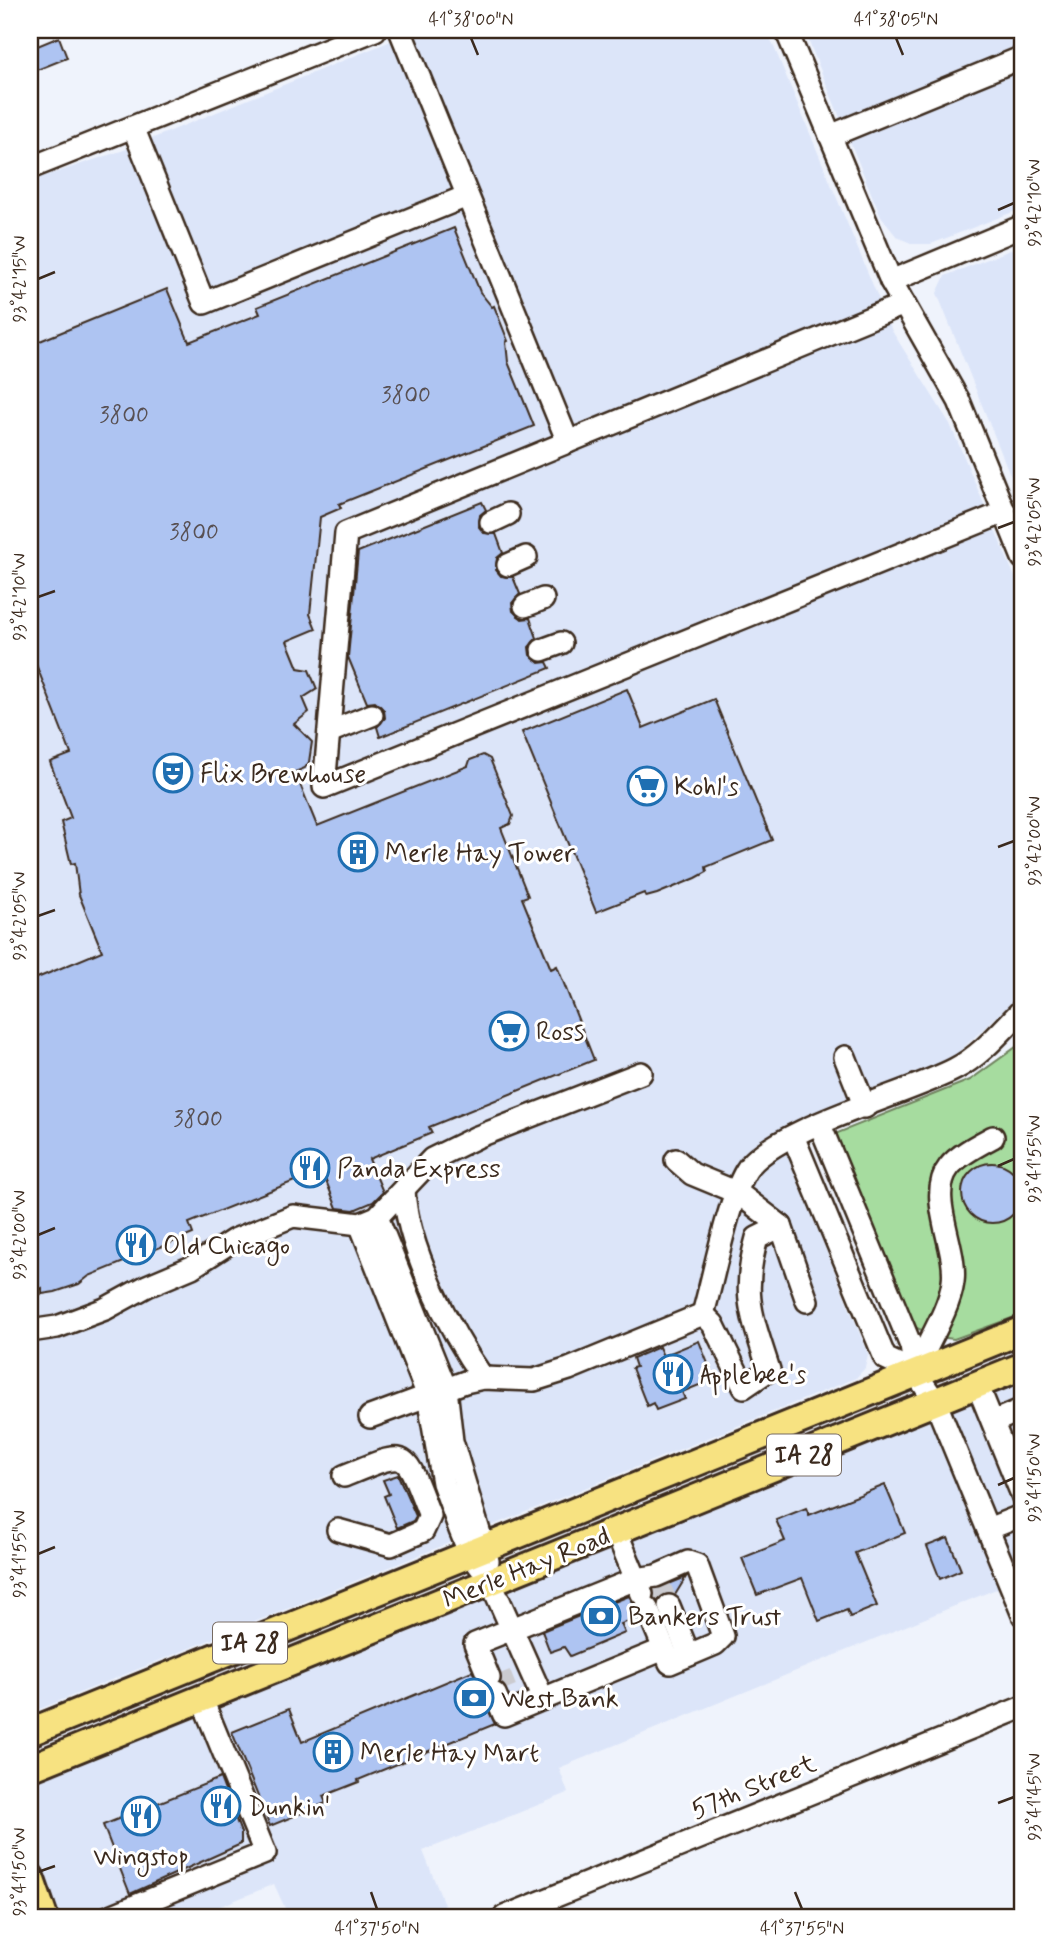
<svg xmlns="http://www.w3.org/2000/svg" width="1053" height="1947" viewBox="0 0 1053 1947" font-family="Mynerve,sans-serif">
<rect width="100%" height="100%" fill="#eff3fc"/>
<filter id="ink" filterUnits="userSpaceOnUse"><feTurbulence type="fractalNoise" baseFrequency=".0143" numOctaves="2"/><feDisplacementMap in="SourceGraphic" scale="14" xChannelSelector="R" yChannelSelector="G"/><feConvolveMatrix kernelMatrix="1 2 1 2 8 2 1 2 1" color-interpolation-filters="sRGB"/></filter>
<g filter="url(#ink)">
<g fill="#dce5f9">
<path d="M418 30H767L892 331 950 424 1023 596V992L951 1059 777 1130 868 1354 865 1368 856 1378 30 1713V181L124 150Z"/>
<path d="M804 30H1023V208L931 244H913L897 237 881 217Z"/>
<path d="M1023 245V507L937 293 945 276Z"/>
<path d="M1023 1366V1578L559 1768 568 1793 423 1851 449 1917H289L274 1884 194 1917H44L30 1877V1768Z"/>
</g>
<path fill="#a6dc9f" stroke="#70835e" stroke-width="2" d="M1023 1042V1314L954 1339 938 1337 912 1326 835 1134 970 1080Z"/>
<g fill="#aec4f2" stroke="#3b2a1e" stroke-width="2">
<path d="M59 37 67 58 37 70 30 49Z"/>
<path d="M454 228 480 292 492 307 494 306 508 341 506 342 508 362 534 426 339 504 341 508 320 517 310 614 316 629 287 641 298 668 309 670 317 689 303 698 309 712 294 724 312 742 309 762 305 768 295 772 317 826 468 766 470 760 483 755 490 759 513 816 510 824 501 828 528 896 522 898 551 969 557 966 594 1060 429 1127 432 1133 369 1159 383 1192 373 1202 354 1210 337 1208 324 1176 300 1186 297 1180 189 1223 193 1234 89 1276 79 1284 55 1292 42 1294V1288L30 1293V981L102 951 79 895 75 863 71 864 61 822 71 818 50 762 71 754 30 649V345L167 289 189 342 260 314 257 307Z"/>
<path d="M482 502 486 510 480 515 479 527 484 533 496 534 503 553 497 558 496 570 501 576 513 577 520 594 512 603 513 611 522 619 530 618 537 638 529 647 530 655 539 663 547 662 550 668 380 737 377 727 385 718 384 710 375 702 367 703 348 657 358 552Z"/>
<path d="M627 689 643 728 714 699 772 840 706 867 707 872 696 878 657 894 646 897 644 893 596 912 522 732Z"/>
<circle cx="992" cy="1193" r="30"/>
<path d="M699 1341 714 1379 682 1392 685 1399 656 1410 653 1403 647 1406 632 1368 636 1367 633 1358 659 1347 663 1356Z"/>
<path d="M398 1475 416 1516 413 1521 397 1528 384 1496 389 1494 383 1480Z"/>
<path d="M885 1485 905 1533 855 1553 877 1606 850 1617 847 1610 819 1621 802 1578 757 1595 742 1558 785 1541 776 1520 806 1508 809 1515Z"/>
<path d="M948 1538 961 1570 940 1579 927 1546Z"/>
<path d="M686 1577 675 1595 665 1594 657 1601 654 1597V1590Z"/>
<path d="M629 1596 635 1605 637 1618 621 1624 625 1633 570 1656 564 1647 550 1652 542 1631Z"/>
<path d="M472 1671 483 1689V1699L495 1724 358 1780 359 1782 323 1796 326 1803 270 1826 232 1732 289 1709 302 1742Z"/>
<path d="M220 1778 241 1833V1844L130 1894 103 1825Z"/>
</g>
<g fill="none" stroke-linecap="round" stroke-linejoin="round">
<g stroke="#cbcbd0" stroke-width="21" stroke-dasharray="21 10" stroke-linecap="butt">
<path d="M660 1586 669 1606"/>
<path d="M500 1674 506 1689"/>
</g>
<defs>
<g id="minor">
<path d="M400 30 568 442"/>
<path d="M786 30 891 281 959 401 1023 558"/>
<path d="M133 127 204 303 467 196"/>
<path d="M830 136 1023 57"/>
<path d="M30 168 375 30"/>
<path d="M891 281 1023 226"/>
<path d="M904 304 346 533 324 787 1005 512"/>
<path d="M491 522 508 514"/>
<path d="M508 565 526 557"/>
<path d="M525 606 543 599"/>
<path d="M542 650 561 643"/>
<path d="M329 732 372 715"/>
<path d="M845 1057 865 1107"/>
<path d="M820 1125 911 1346 915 1372 935 1401 1023 1615"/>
<path d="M793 1136 885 1358 915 1372"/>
<path d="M676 1160 692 1174 738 1193 781 1226"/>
<path d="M404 1189C406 1246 450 1331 483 1378"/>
<path d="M377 1217 446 1389 452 1441 488 1561"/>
<path d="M360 1224 428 1396 443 1483 460 1530 469 1552 490 1580 543 1699"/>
<path d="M703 1314C714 1276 727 1203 746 1171 770 1130 908 1094 955 1069 982 1055 1002 1030 1023 1009"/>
<path d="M703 1314 713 1324 744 1387 769 1370C752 1316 741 1295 757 1238L781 1226 807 1301"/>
<path d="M30 1331 57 1327 105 1309 147 1286 192 1267 234 1240 293 1216 360 1224 377 1217 432 1159 477 1137 641 1073"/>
<path d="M916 1370C927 1343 949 1311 953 1282 958 1248 926 1196 949 1167 958 1155 980 1144 993 1137"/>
<path d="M977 1384 1023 1497"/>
<path d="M370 1417 465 1382 483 1378 534 1380 569 1369 703 1314"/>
<path d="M993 1422 1023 1409"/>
<path d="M988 1529 1023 1515"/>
<path d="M338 1530 391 1545 423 1531 430 1516C403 1449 412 1448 344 1476"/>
<path d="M616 1531 642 1594"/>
<path d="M669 1606 689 1655"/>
<path d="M489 1678 475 1644 636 1579 656 1576 688 1562 697 1565 723 1636 715 1644 670 1663 647 1608"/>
<path d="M495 1694 504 1715 664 1649"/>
<path d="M108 1917 265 1853 201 1697"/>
<path d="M504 1917 1023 1707"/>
</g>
<g id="major">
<path d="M30 1732 1023 1330"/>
<path d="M30 1768 1023 1366"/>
<path d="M30 1877 44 1917"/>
</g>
</defs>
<use href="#minor" stroke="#3b2a1e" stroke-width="26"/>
<use href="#major" stroke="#3b2a1e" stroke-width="32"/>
<use href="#minor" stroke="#fff" stroke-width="21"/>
<use href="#major" stroke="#f7e281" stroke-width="26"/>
</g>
</g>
<path fill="none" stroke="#3b2a1e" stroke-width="2.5" d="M471 38 478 55M896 38 903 55M998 210 1014 203M38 279 55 272M998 528 1014 522M38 597 55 591M998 847 1014 841M38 916 55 910M998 1166 1014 1159M38 1235 55 1228M998 1485 1014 1478M38 1554 55 1547M998 1803 1014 1797M38 1872 55 1866M371 1892 377 1909M795 1892 802 1909"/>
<defs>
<symbol id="theatre-ring" viewBox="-11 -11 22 22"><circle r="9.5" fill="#fff" stroke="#1f6fb2" stroke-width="1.5"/><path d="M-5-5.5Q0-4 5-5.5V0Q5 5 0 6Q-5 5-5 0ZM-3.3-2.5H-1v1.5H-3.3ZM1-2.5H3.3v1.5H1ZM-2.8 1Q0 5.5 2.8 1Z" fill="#1f6fb2"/></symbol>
<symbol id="supermarket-ring" viewBox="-11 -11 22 22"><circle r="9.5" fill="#fff" stroke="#1f6fb2" stroke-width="1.5"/><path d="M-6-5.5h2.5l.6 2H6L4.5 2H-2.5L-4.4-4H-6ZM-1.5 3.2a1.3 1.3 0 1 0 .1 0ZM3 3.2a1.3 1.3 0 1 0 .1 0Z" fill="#1f6fb2"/></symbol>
<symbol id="building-ring" viewBox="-11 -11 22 22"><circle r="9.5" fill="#fff" stroke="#1f6fb2" stroke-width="1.5"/><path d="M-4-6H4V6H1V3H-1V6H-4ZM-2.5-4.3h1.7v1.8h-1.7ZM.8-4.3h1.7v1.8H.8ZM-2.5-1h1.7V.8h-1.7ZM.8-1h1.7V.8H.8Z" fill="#1f6fb2"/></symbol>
<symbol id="restaurant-ring" viewBox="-11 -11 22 22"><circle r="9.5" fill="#fff" stroke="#1f6fb2" stroke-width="1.5"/><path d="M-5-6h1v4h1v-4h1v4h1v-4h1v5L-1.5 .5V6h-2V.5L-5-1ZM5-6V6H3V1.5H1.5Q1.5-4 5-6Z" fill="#1f6fb2"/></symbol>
<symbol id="bank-ring" viewBox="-11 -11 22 22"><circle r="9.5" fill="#fff" stroke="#1f6fb2" stroke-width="1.5"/><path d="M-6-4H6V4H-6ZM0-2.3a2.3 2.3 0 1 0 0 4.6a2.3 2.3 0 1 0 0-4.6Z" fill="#1f6fb2"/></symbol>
</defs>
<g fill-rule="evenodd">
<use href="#theatre-ring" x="151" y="751" width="44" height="44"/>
<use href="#supermarket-ring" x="625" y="764" width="44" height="44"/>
<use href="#building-ring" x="336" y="830" width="44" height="44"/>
<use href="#supermarket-ring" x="487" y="1009" width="44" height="44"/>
<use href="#restaurant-ring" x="288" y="1146" width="44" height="44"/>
<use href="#restaurant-ring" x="114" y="1223" width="44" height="44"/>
<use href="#restaurant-ring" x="651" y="1352" width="44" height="44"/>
<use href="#bank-ring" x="579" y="1594" width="44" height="44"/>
<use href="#bank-ring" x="452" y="1676" width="44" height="44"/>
<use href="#building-ring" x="311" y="1730" width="44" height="44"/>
<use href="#restaurant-ring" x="199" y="1784" width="44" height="44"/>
<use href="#restaurant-ring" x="119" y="1794" width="44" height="44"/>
</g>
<g text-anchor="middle" stroke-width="6" stroke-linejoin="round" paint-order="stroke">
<g font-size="23" fill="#585053">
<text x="406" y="402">3800</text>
<text x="124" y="422">3800</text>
<text x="194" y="539">3800</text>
<text x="198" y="1126">3800</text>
</g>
<g fill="#fff" stroke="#766a62" stroke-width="2">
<rect x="767" y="1434.5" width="74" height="41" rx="5"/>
<rect x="213" y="1622.5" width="74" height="41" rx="5"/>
</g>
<g font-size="24" font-weight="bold" fill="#3b2a1e">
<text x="804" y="1463">IA 28</text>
<text x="250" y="1651">IA 28</text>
</g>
<g font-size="26" fill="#3b2a1e" stroke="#fff" text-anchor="start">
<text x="200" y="782">Flix Brewhouse</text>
<text x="674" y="795">Kohl's</text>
<text x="385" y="861">Merle Hay Tower</text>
<text x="536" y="1040">Ross</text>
<text x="337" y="1177">Panda Express</text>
<text x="163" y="1254">Old Chicago</text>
<text x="700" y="1383">Applebee's</text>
<text x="628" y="1625">Bankers Trust</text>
<text x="501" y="1707">West Bank</text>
<text x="360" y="1761">Merle Hay Mart</text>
<text x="248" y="1815">Dunkin'</text>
<text x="141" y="1865" text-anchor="middle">Wingstop</text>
</g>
<g font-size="26" fill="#3b2a1e" stroke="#fff">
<text transform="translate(526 1567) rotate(-22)" y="9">Merle Hay Road</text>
<text transform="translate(753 1786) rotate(-22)" y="9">57th Street</text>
</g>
</g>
<rect width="1053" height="1947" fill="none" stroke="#fff" stroke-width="77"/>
<rect x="38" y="38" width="976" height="1871" fill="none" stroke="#3b2a1e" stroke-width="2.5"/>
<g font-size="18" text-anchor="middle" fill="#3b2a1e">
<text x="471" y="25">41°38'00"N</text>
<text x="896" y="25">41°38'05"N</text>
<text transform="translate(1034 203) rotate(-90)" y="6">93°42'10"W</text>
<text transform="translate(19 279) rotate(-90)" y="6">93°42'15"W</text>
<text transform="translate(1034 522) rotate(-90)" y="6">93°42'05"W</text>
<text transform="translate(19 597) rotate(-90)" y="6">93°42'10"W</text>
<text transform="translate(1034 841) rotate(-90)" y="6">93°42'00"W</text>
<text transform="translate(19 916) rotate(-90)" y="6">93°42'05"W</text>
<text transform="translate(1034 1159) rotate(-90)" y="6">93°41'55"W</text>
<text transform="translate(19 1235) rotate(-90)" y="6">93°42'00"W</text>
<text transform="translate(1034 1478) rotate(-90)" y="6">93°41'50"W</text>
<text transform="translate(19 1554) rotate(-90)" y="6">93°41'55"W</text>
<text transform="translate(1034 1797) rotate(-90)" y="6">93°41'45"W</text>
<text transform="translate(19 1872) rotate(-90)" y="6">93°41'50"W</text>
<text x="377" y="1934">41°37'50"N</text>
<text x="802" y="1934">41°37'55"N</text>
</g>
</svg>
